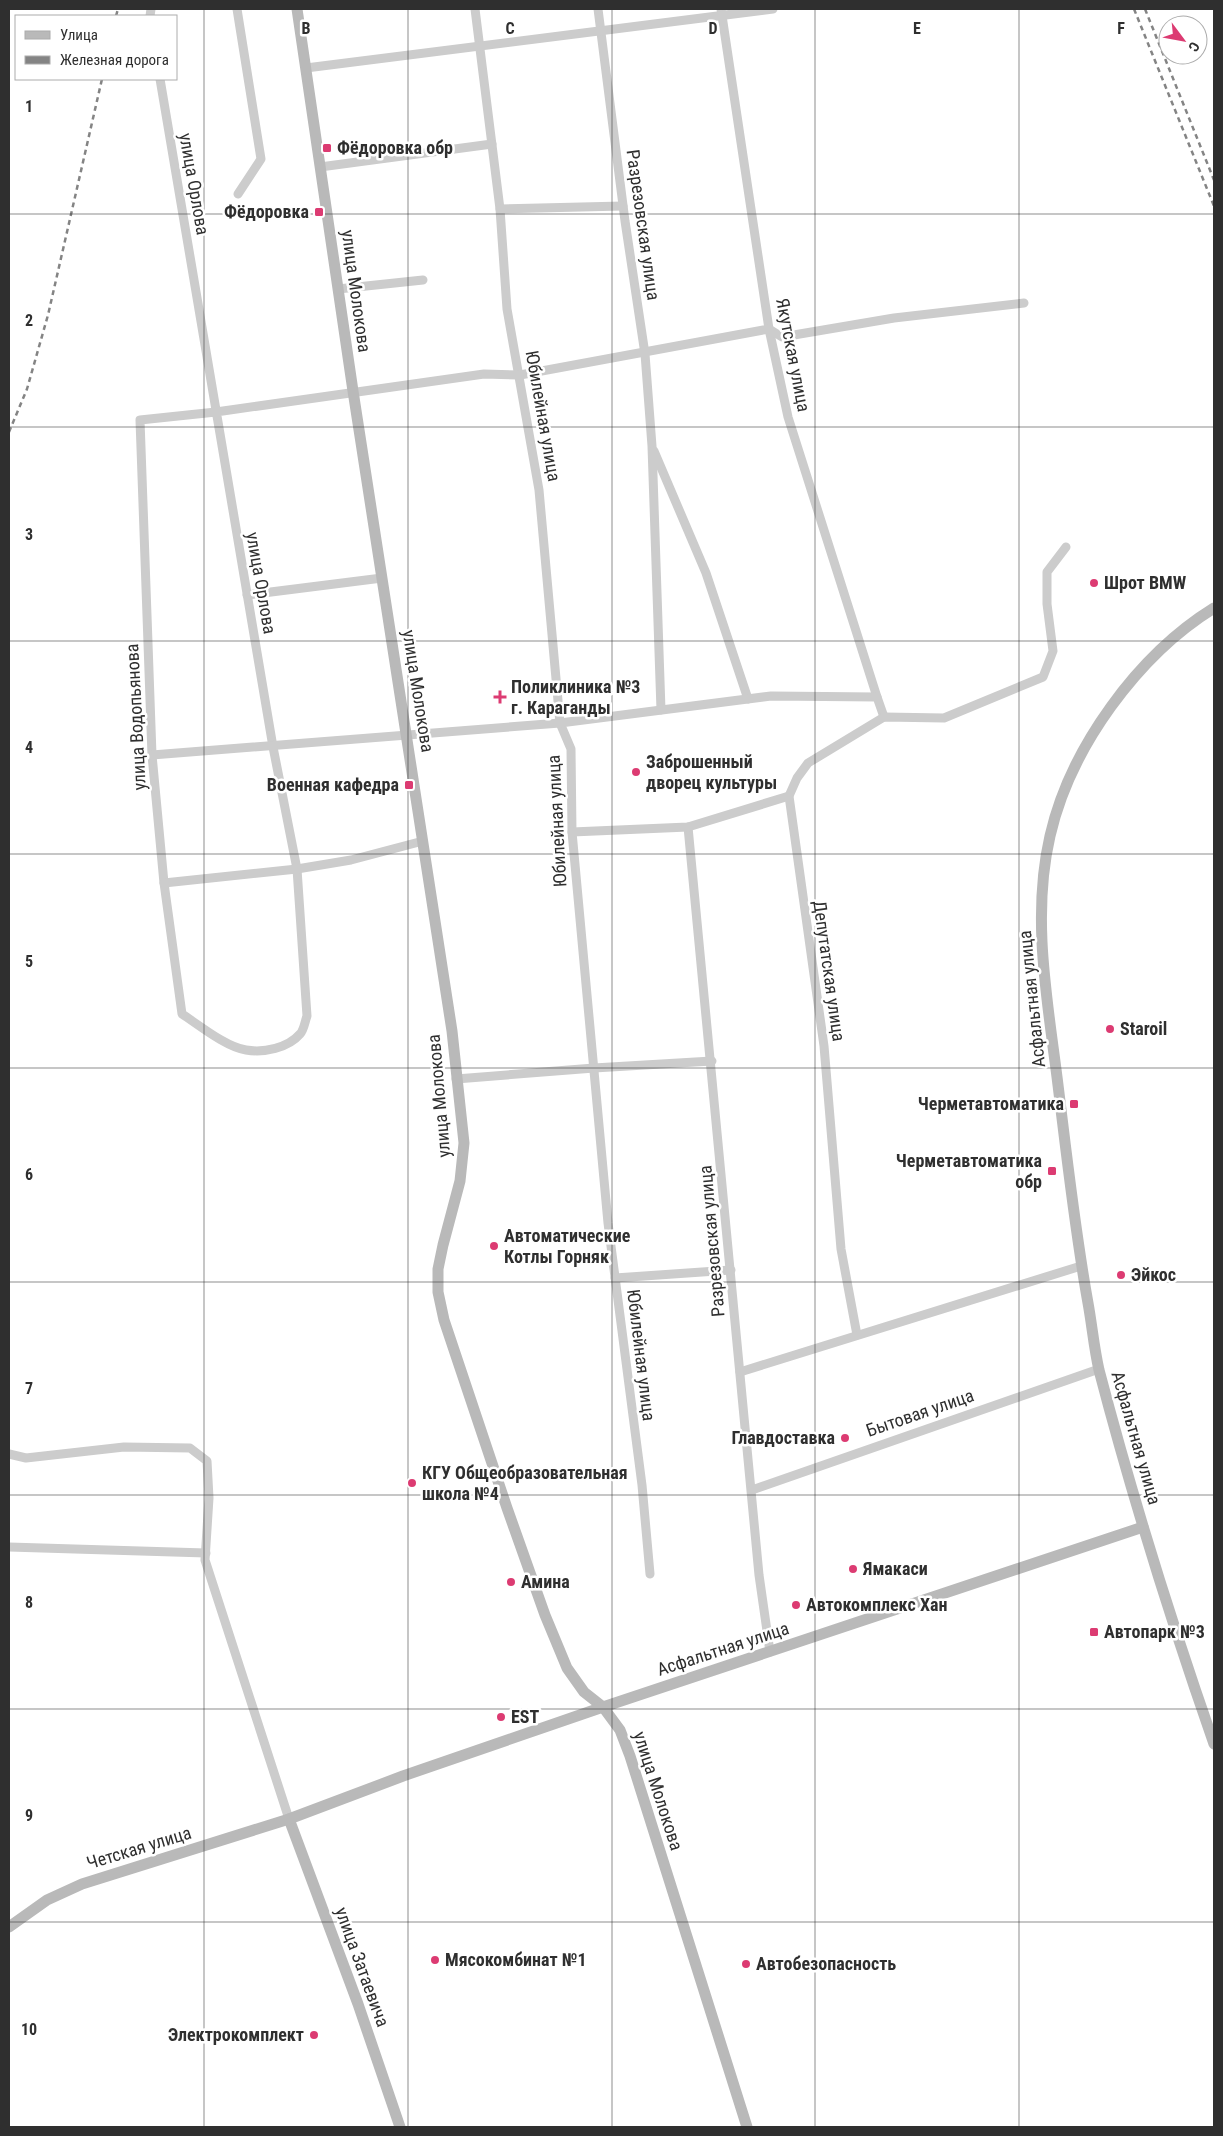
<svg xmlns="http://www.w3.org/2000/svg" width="1223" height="2136" viewBox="0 0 1223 2136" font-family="'Roboto Condensed',sans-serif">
<rect width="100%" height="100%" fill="#fff"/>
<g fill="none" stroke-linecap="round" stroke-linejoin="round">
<g stroke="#ccc" stroke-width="9">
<path d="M237 9 261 159 238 194"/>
<path d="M475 9 500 209 507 309 539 490 560 723 571 749 572 832 608 1223 642 1485 650 1574"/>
<path d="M598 9 625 221 645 354 652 446 661 710"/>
<path d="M721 9 769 329 788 417 877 697"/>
<path d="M150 16 151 9"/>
<path d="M306 68 773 9"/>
<path d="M160 79 273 747 297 869 307 1016C305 1021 304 1030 300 1034 288 1048 264 1053 246 1050 226 1047 199 1025 182 1014L164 883 152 755 140 420 216 412 484 374 520 375 769 329 782 337 894 318 1024 303"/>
<path d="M320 167 492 144"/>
<path d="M500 209 623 206"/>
<path d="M338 289 423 280"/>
<path d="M654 451 706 573 748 699"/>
<path d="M247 595 382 578"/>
<path d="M152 755 560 723 771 696 877 697 884 717"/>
<path d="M688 827 759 1575 770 1652"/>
<path d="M572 832 688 827 789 796"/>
<path d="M164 883 297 869 351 860 423 841"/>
<path d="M456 1079 594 1068 712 1061"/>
<path d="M615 1278 731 1270"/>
<path d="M857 1335 841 1249 824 1046 789 796 797 778 808 763 884 717 944 718 1043 677 1053 651 1047 604V572L1066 547"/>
<path d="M740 1372 1081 1266"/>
<path d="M9 1454 26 1458 124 1447 190 1448 207 1461 209 1498 205 1560 289 1819"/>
<path d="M752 1490 1099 1369"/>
<path d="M9 1547 206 1553"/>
</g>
<g stroke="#b9b9b9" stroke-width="11">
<path d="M297 9 353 391 452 1031 464 1143 460 1181 443 1245 438 1269V1292L444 1320 507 1508 545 1615 567 1668 584 1692 603 1707 620 1730 630 1756 747 2127"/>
<path d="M1214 608C1138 655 1070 748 1050 836 1031 918 1048 1003 1058 1085 1067 1158 1075 1231 1088 1303 1092 1325 1094 1348 1099 1370 1132 1496 1171 1621 1214 1744"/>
<path d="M289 1819 358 2004 400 2127"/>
<path d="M9 1927 47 1900 82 1884 289 1819 403 1776 603 1707 1143 1527"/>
</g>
<g stroke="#848484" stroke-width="2.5" stroke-dasharray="5 4" stroke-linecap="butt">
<path d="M1134 9 1214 206"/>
<path d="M1145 9 1214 180"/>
<path d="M116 16 118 9"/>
<path d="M9 432 27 389 48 315 102 79"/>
</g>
</g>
<path fill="none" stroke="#2f2f2f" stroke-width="1" stroke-opacity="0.55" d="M204 9V2127M408 9V2127M612 9V2127M815 9V2127M1019 9V2127M9 214H1214M9 427H1214M9 641H1214M9 854H1214M9 1068H1214M9 1282H1214M9 1495H1214M9 1709H1214M9 1922H1214"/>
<g fill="#dc3b72" stroke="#fff" stroke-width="2">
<rect x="322" y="143" width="10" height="10" rx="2.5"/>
<rect x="314" y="207" width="10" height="10" rx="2.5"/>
<circle cx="1094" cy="583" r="5"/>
<path d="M497.5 689.5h5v5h5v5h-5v5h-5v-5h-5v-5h5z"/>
<circle cx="636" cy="772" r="5"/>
<rect x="404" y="780" width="10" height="10" rx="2.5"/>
<circle cx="1110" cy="1029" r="5"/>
<rect x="1069" y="1099" width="10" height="10" rx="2.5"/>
<rect x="1047" y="1166" width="10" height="10" rx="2.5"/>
<circle cx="494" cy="1246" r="5"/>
<circle cx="1121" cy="1275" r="5"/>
<circle cx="845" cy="1438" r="5"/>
<circle cx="412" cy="1483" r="5"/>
<circle cx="853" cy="1569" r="5"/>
<circle cx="511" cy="1582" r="5"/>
<circle cx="796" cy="1605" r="5"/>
<rect x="1089" y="1627" width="10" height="10" rx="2.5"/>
<circle cx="501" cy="1717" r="5"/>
<circle cx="435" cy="1960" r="5"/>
<circle cx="746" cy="1964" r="5"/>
<circle cx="314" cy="2035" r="5"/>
</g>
<g text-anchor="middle" stroke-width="5" stroke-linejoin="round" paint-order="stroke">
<g font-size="18" font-weight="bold" fill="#2f2f2f" stroke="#fff" text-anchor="start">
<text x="337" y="154">Фёдоровка обр</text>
<text x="309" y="218" text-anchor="end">Фёдоровка</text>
<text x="1104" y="589">Шрот BMW</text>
<text x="511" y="693">Поликлиника №3<tspan x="511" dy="21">г. Караганды</tspan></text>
<text x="646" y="768">Заброшенный<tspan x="646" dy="21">дворец культуры</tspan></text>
<text x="399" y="791" text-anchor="end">Военная кафедра</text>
<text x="1120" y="1035">Staroil</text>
<text x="1064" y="1110" text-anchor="end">Черметавтоматика</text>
<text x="1042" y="1167" text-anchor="end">Черметавтоматика<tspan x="1042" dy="21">обр</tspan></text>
<text x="504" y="1242">Автоматические<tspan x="504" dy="21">Котлы Горняк</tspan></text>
<text x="1131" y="1281">Эйкос</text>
<text x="835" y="1444" text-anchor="end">Главдоставка</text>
<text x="422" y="1479">КГУ Общеобразовательная<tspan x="422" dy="21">школа №4</tspan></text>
<text x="863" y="1575">Ямакаси</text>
<text x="521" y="1588">Амина</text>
<text x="806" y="1611">Автокомплекс Хан</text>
<text x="1104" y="1638">Автопарк №3</text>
<text x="511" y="1723">EST</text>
<text x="445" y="1966">Мясокомбинат №1</text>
<text x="756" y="1970">Автобезопасность</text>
<text x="304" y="2041" text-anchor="end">Электрокомплект</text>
</g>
<g font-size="18" fill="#2f2f2f" stroke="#fff">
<text transform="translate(194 184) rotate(80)" y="6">улица Орлова</text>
<text transform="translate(643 225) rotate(82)" y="6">Разрезовская улица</text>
<text transform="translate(356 291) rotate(82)" y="6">улица Молокова</text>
<text transform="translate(793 355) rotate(79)" y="6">Якутская улица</text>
<text transform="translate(543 416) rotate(80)" y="6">Юбилейная улица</text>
<text transform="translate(261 583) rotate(80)" y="6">улица Орлова</text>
<text transform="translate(418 691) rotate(81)" y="6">улица Молокова</text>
<text transform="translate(136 717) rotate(-93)" y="6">улица Водопьянова</text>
<text transform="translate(557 821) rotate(-93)" y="6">Юбилейная улица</text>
<text transform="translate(829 971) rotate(82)" y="6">Депутатская улица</text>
<text transform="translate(1032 999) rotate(-96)" y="6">Асфальтная улица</text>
<text transform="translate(439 1096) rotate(-95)" y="6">улица Молокова</text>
<text transform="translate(712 1241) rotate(-95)" y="6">Разрезовская улица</text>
<text transform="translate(641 1355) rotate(83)" y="6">Юбилейная улица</text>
<text transform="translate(920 1413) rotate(-19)" y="6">Бытовая улица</text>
<text transform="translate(1136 1438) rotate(74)" y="6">Асфальтная улица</text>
<text transform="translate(723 1649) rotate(-18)" y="6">Асфальтная улица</text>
<text transform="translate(658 1791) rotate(72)" y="6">улица Молокова</text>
<text transform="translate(139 1848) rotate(-17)" y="6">Четская улица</text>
<text transform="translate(362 1967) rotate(70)" y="6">улица Затаевича</text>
</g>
</g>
<g font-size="16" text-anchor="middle" font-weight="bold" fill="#2f2f2f" stroke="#fff" stroke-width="5" stroke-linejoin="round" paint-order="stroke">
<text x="306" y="34">B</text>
<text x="510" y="34">C</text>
<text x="713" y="34">D</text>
<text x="917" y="34">E</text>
<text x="1121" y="34">F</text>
<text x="29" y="112">1</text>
<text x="29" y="326">2</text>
<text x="29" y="540">3</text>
<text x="29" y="753">4</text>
<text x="29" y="967">5</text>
<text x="29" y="1180">6</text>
<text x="29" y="1394">7</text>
<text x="29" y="1608">8</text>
<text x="29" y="1821">9</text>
<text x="29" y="2035">10</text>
</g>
<rect width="1223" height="2136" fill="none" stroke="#2f2f2f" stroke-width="20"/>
<rect x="15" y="15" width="162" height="65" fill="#ffffff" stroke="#acacac"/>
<rect x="25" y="31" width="25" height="8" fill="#b9b9b9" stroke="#acacac"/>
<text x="60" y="40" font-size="15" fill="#2f2f2f">Улица</text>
<rect x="25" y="56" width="25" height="8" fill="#848484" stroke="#acacac"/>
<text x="60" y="65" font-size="15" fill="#2f2f2f">Железная дорога</text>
<g transform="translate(1183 40) rotate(122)"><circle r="24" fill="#ffffff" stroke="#acacac"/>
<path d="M0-4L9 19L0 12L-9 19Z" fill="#dc3b72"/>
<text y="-8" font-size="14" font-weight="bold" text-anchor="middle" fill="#2f2f2f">С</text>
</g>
</svg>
